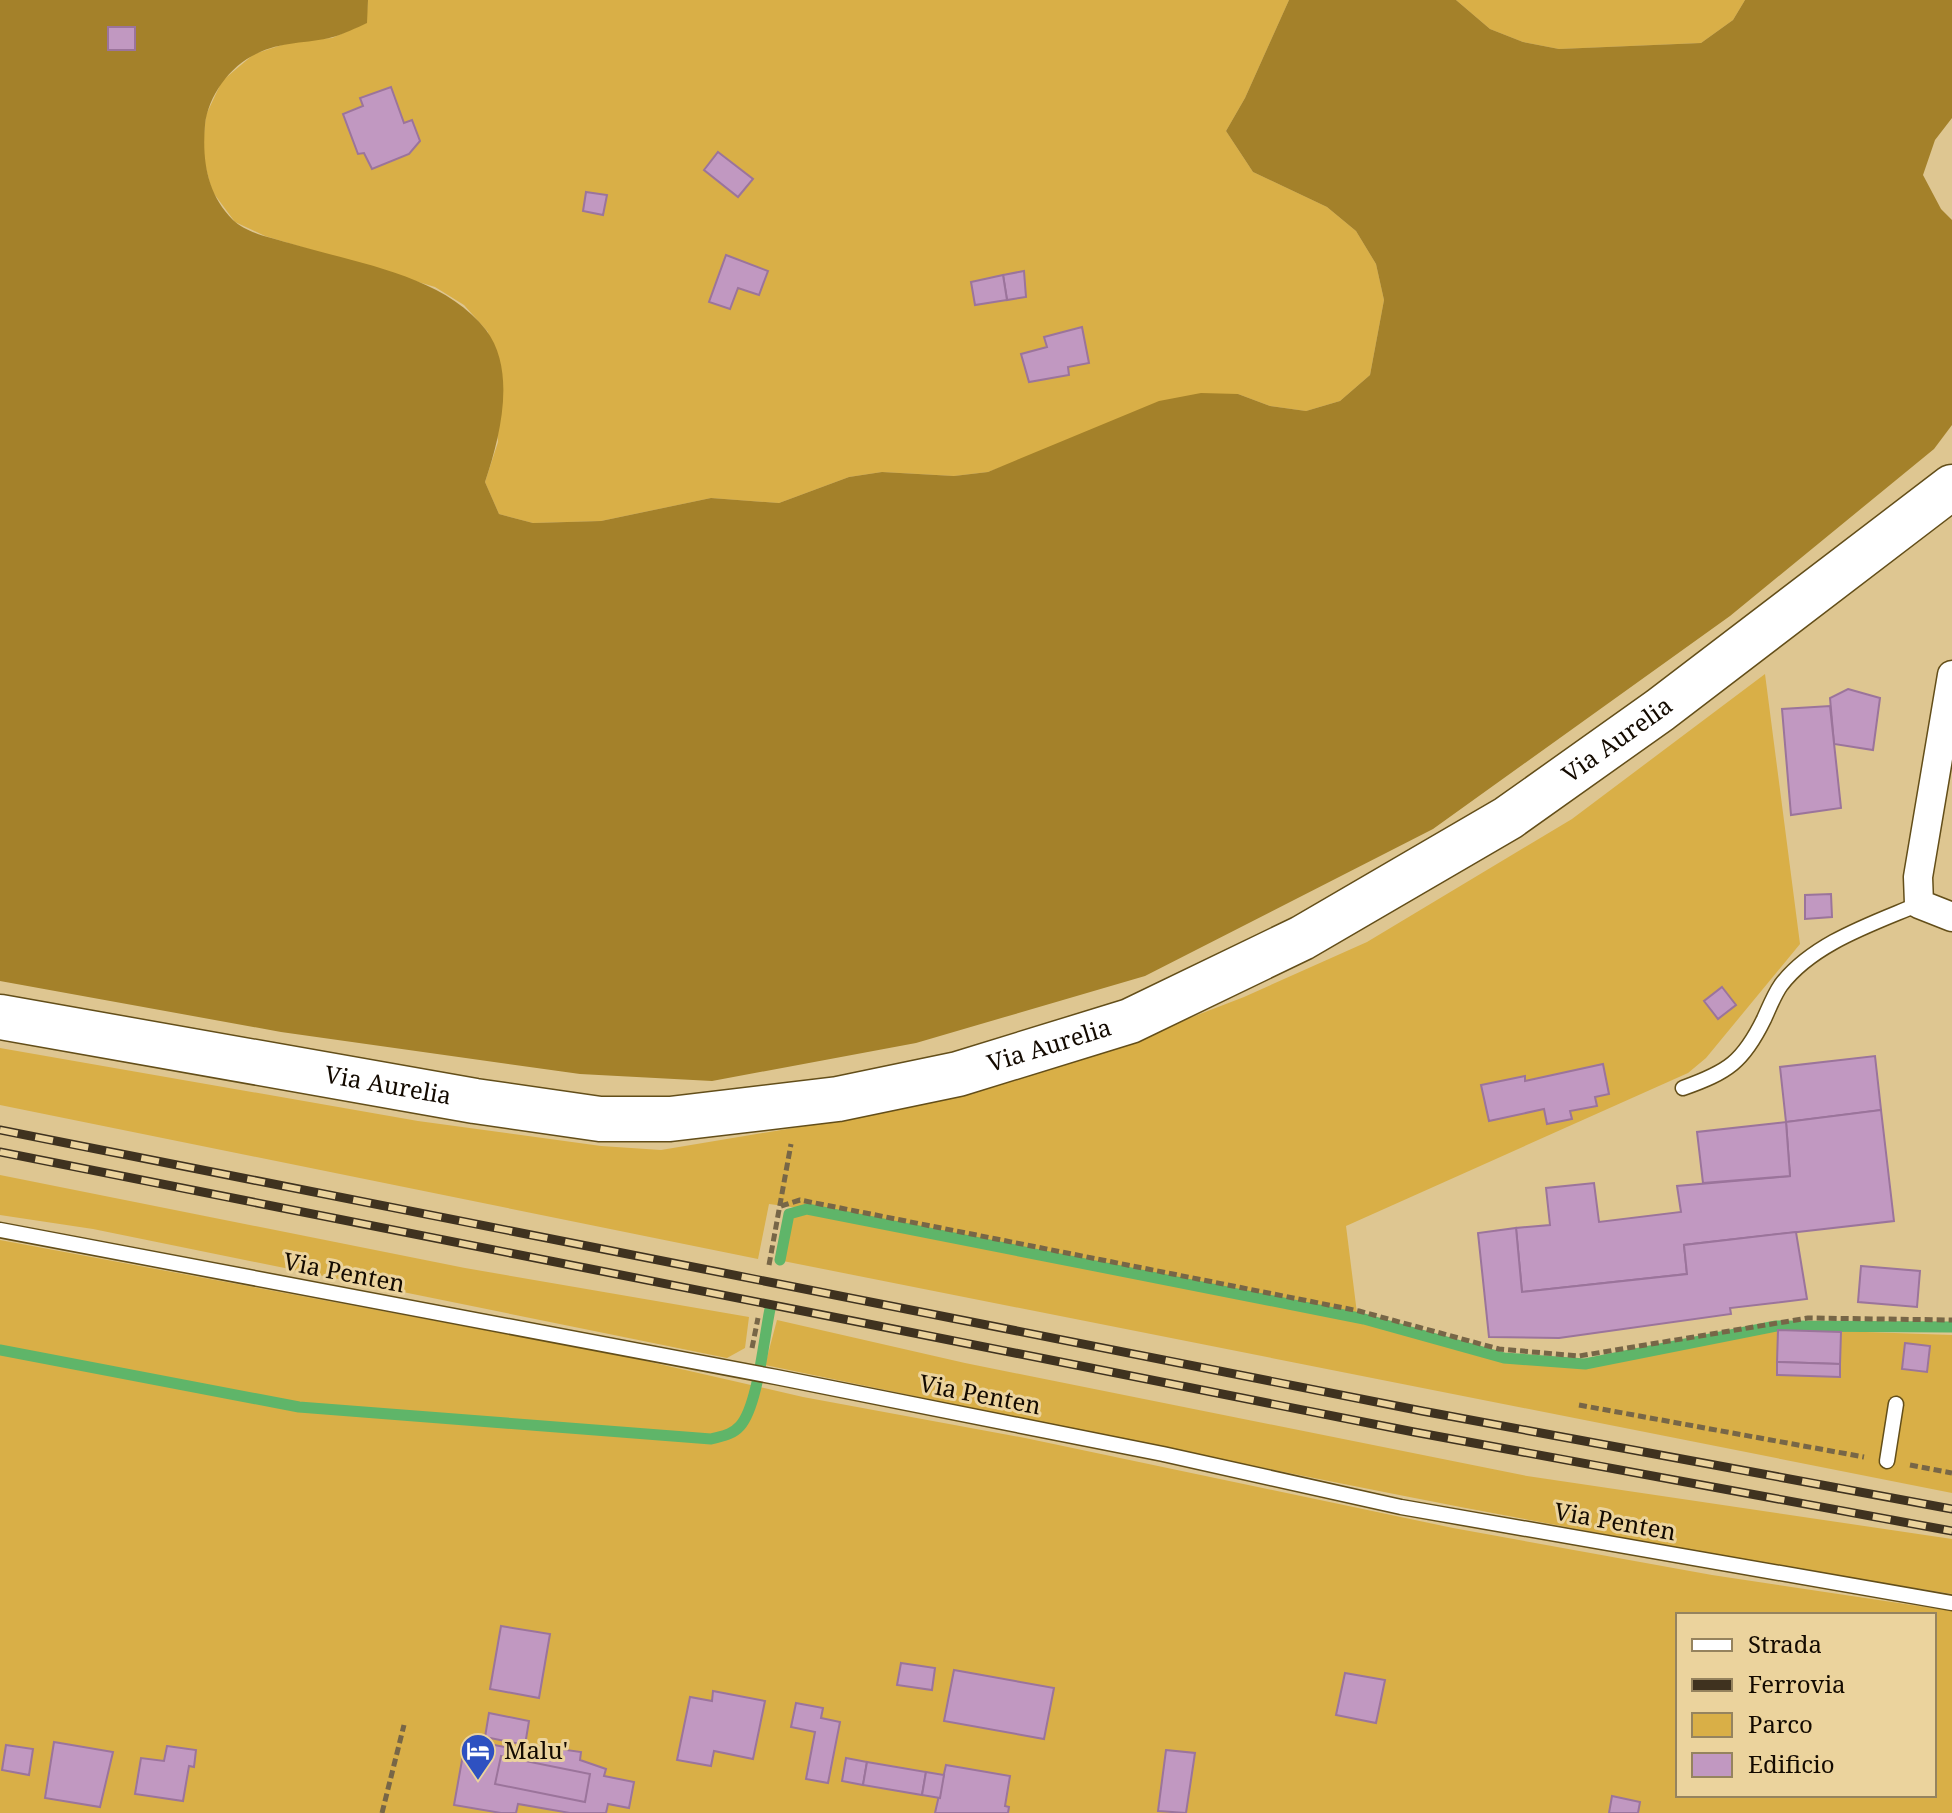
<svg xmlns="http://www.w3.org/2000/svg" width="1952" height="1813" viewBox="0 0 1952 1813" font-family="'Noto Serif',serif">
<rect width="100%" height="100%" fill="#dec691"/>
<g fill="#d9af47" fill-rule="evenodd">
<path d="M368 0H1289L1245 98 1226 131 1253 172 1327 207 1356 231 1376 264 1384 300 1370 375 1340 401 1306 411 1270 406 1238 394 1057 446 988 472 954 476 882 472 849 477 779 503 711 498 601 521 533 523 499 514 485 482 498 442 488 332 464 305 435 287 265 236 235 222 212 191 202 153 206 115 222 81 254 54 294 41 332 38 366 23Z"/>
<path d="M1456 0H1745L1733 20 1701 43 1559 49 1523 42 1490 29Z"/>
<path d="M1765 674 1800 944 1706 1058 1688 1073 1346 1226 1358 1321 1504 1360 1580 1368 1779 1329 1952 1335V1493L783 1261 792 1216 806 1212 1114 1273 807 1209 769 1204 758 1259 0 1105V1048L418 1121 601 1146 661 1150 805 1126 1117 1046 1244 997 1367 942 1572 819Z"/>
<path d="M0 1175 465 1268 749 1317 745 1348 727 1358 93 1229 0 1215Z"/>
<path d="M0 1240 624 1356 803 1397 1025 1438 1453 1528 1712 1575 1952 1611V1813H0ZM1678 1615H1934V1795H1678Z"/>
<path d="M777 1320 965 1363 1527 1476 1952 1539V1594C1554 1531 1160 1447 765 1365Z"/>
</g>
<path fill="#a4812a" d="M0 0H368L367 23C356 28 344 34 333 37 307 44 281 41 256 54 230 66 208 96 205 125 202 160 207 194 233 220 246 233 272 238 289 243 354 263 443 274 486 330 517 371 500 437 485 482L499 514 533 523 601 521 711 498 779 503 849 477 882 472 954 476 988 472 1159 401 1201 393 1238 394 1270 406 1306 411 1340 401 1370 375 1384 300 1376 264 1356 231 1327 207 1253 172 1226 131 1245 98 1289 0H1456L1490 29 1523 42 1559 49 1701 43 1733 20 1745 0H1952V118L1935 140 1923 175 1941 209 1952 220V425L1934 449 1730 616 1433 829 1145 976 916 1043 712 1081 580 1074 281 1032 0 981Z"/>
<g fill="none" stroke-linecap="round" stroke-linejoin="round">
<g stroke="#5fb569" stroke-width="11">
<path d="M780 1260 789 1214 807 1209 1364 1319 1504 1358 1585 1364 1776 1326 1952 1327"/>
<path d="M0 1350 299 1407 711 1439C722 1436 732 1435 740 1426 758 1406 764 1337 770 1309"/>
</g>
</g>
<g fill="#c198c1" stroke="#9b749b" stroke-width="2">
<rect x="108" y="27" width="27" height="23"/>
<path d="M391 87 404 123 412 120 420 141 409 154 372 169 364 153 358 154 343 114 363 106 360 98Z"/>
<path d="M718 152 753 179 738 197 704 170Z"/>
<path d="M586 192 607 195 603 215 583 211Z"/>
<path d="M726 255 768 271 759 295 738 288 730 309 709 302Z"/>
<path d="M1024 271 1026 297 1007 300 1003 275Z"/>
<path d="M1003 275 1007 300 975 305 971 282Z"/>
<path d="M1082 327 1089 363 1068 367 1069 375 1029 382 1021 354 1047 347 1044 337Z"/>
<path d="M1848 689 1880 698 1873 750 1834 744 1830 698Z"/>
<path d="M1830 706 1841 808 1791 815 1782 709Z"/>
<path d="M1831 894 1832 917 1805 919V895Z"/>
<path d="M1722 987 1736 1005 1718 1019 1704 1001Z"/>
<path d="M1875 1056 1881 1110 1786 1122 1780 1067Z"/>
<path d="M1603 1064 1609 1094 1595 1097 1597 1106 1570 1111 1572 1119 1547 1124 1544 1109 1489 1121 1481 1085 1525 1076V1081Z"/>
<path d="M1881 1110 1894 1221 1684 1245 1687 1274 1522 1292 1516 1228 1550 1225 1546 1188 1594 1183 1599 1222 1681 1212 1677 1186 1790 1176 1786 1122Z"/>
<path d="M1786 1122 1790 1176 1703 1183 1697 1132Z"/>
<path d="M1516 1228 1522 1292 1687 1274 1684 1245 1796 1232 1807 1299 1730 1308 1731 1314 1559 1338 1489 1337 1478 1233Z"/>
<path d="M1861 1266 1920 1271 1917 1307 1858 1302Z"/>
<path d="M1778 1330 1841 1332 1840 1364 1777 1362Z"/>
<path d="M1905 1343 1930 1346 1927 1372 1902 1369Z"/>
<path d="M1777 1362 1840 1364V1377L1777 1375Z"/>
<path d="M501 1626 550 1634 539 1698 490 1689Z"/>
<path d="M901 1663 935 1668 932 1690 897 1685Z"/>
<path d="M954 1670 1054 1688 1044 1739 944 1721Z"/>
<path d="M1345 1673 1385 1680 1376 1723 1336 1715Z"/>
<path d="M713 1691 765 1701 753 1759 714 1751 711 1766 677 1760 690 1697 712 1701Z"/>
<path d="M796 1703 823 1708 821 1718 840 1722 828 1783 806 1779 815 1732 791 1727Z"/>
<path d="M489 1713 529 1721 525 1745 485 1737Z"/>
<path d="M54 1742 113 1752 100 1807 45 1798Z"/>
<path d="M489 1744 558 1757 560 1749 581 1752 580 1760 606 1769 604 1776 634 1782 629 1808 608 1804 606 1813H570L518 1804 516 1813H501L454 1805 464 1749 487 1753Z"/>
<path d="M6 1745 33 1749 29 1775 2 1770Z"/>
<path d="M167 1746 196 1750 194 1767 189 1766 183 1801 135 1794 141 1758 164 1761Z"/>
<path d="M1166 1750 1195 1753 1186 1813 1158 1811Z"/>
<path d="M501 1756 590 1774 585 1802 495 1784Z"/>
<path d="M846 1758 867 1762 863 1785 842 1781Z"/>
<path d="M867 1762 926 1772 922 1795 863 1785Z"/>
<path d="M946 1765 1010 1776 1005 1806 1009 1807 1008 1813H935Z"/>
<path d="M926 1772 944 1775 940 1798 922 1795Z"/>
<path d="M1612 1796 1640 1802 1638 1813H1609Z"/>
</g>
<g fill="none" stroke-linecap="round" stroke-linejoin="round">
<defs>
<g id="lane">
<path d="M1683 1088C1728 1072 1743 1062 1764 1019 1769 1008 1774 995 1781 985 1813 943 1872 924 1919 904"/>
<path d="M0 1230 776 1377 1163 1454 1401 1507 1952 1603"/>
<path d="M1887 1461 1896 1404"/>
</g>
<path id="street" d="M1952 675 1918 877 1919 904 1952 917"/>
<g id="primary">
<path id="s1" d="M0 1017 475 1101 600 1119H670L838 1099 958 1074 1130 1021 1302 938 1508 818 1660 710 1952 487"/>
</g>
</defs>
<use href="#lane" stroke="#634e19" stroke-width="17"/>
<use href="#street" stroke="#634e19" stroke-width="31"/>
<use href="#primary" stroke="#634e19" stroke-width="47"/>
<g stroke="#776647" stroke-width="5" stroke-dasharray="8 4" stroke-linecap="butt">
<path d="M781 1206 800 1200 1359 1311 1499 1349 1579 1356 1808 1318 1952 1320"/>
<path d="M769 1265 791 1144"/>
<path d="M752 1348 758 1318"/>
<path d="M1579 1405 1864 1457"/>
<path d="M1910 1465 1952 1473"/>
<path d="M382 1813 404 1725"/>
</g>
<use href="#lane" stroke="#fff" stroke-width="14"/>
<use href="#street" stroke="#fff" stroke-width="28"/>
<use href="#primary" stroke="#fff" stroke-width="44"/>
<defs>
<g id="rail">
<path d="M0 1130 1422 1411 1952 1509"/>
<path d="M0 1152 1414 1432 1952 1531"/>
</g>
</defs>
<use href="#rail" stroke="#3f321f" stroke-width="9"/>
<use href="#rail" stroke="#ebd39d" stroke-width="6" stroke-dasharray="18" stroke-linecap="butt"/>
</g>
<defs>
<symbol id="hotel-pin" viewBox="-11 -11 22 30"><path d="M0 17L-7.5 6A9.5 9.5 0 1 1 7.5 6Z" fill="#2e51c1" stroke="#ebd39d"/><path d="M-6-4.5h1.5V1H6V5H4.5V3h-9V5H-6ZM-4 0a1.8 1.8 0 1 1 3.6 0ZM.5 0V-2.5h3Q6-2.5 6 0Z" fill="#fff"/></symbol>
</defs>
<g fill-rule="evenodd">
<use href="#hotel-pin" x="458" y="1731" width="40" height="54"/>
</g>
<g text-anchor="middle" stroke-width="6" stroke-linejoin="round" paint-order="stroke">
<g font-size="24" fill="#130a00" stroke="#ebd39d">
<text dy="8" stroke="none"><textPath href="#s1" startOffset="1714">Via Aurelia</textPath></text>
<text dy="8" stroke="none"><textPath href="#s1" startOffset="1066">Via Aurelia</textPath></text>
<text dy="8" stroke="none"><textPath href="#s1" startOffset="394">Via Aurelia</textPath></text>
<text transform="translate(344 1273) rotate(11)" y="8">Via Penten</text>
<text transform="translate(980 1395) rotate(11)" y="8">Via Penten</text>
<text transform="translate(1615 1522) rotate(10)" y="8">Via Penten</text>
</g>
<g font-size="24" fill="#130a00" stroke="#ebd39d" text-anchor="start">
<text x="504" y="1759">Malu'</text>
</g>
</g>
<rect x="1676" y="1613" width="260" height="184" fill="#ebd39d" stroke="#95835e" stroke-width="2"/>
<rect x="1692" y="1639" width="40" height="12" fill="#ffffff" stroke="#95835e" stroke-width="2"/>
<text x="1748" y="1653" font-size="24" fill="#130a00">Strada</text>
<rect x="1692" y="1679" width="40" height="12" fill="#3f321f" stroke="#95835e" stroke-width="2"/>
<text x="1748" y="1693" font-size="24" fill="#130a00">Ferrovia</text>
<rect x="1692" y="1713" width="40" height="24" fill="#d9af47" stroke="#95835e" stroke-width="2"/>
<text x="1748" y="1733" font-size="24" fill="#130a00">Parco</text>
<rect x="1692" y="1753" width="40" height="24" fill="#c198c1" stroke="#95835e" stroke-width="2"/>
<text x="1748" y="1773" font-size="24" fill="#130a00">Edificio</text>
</svg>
